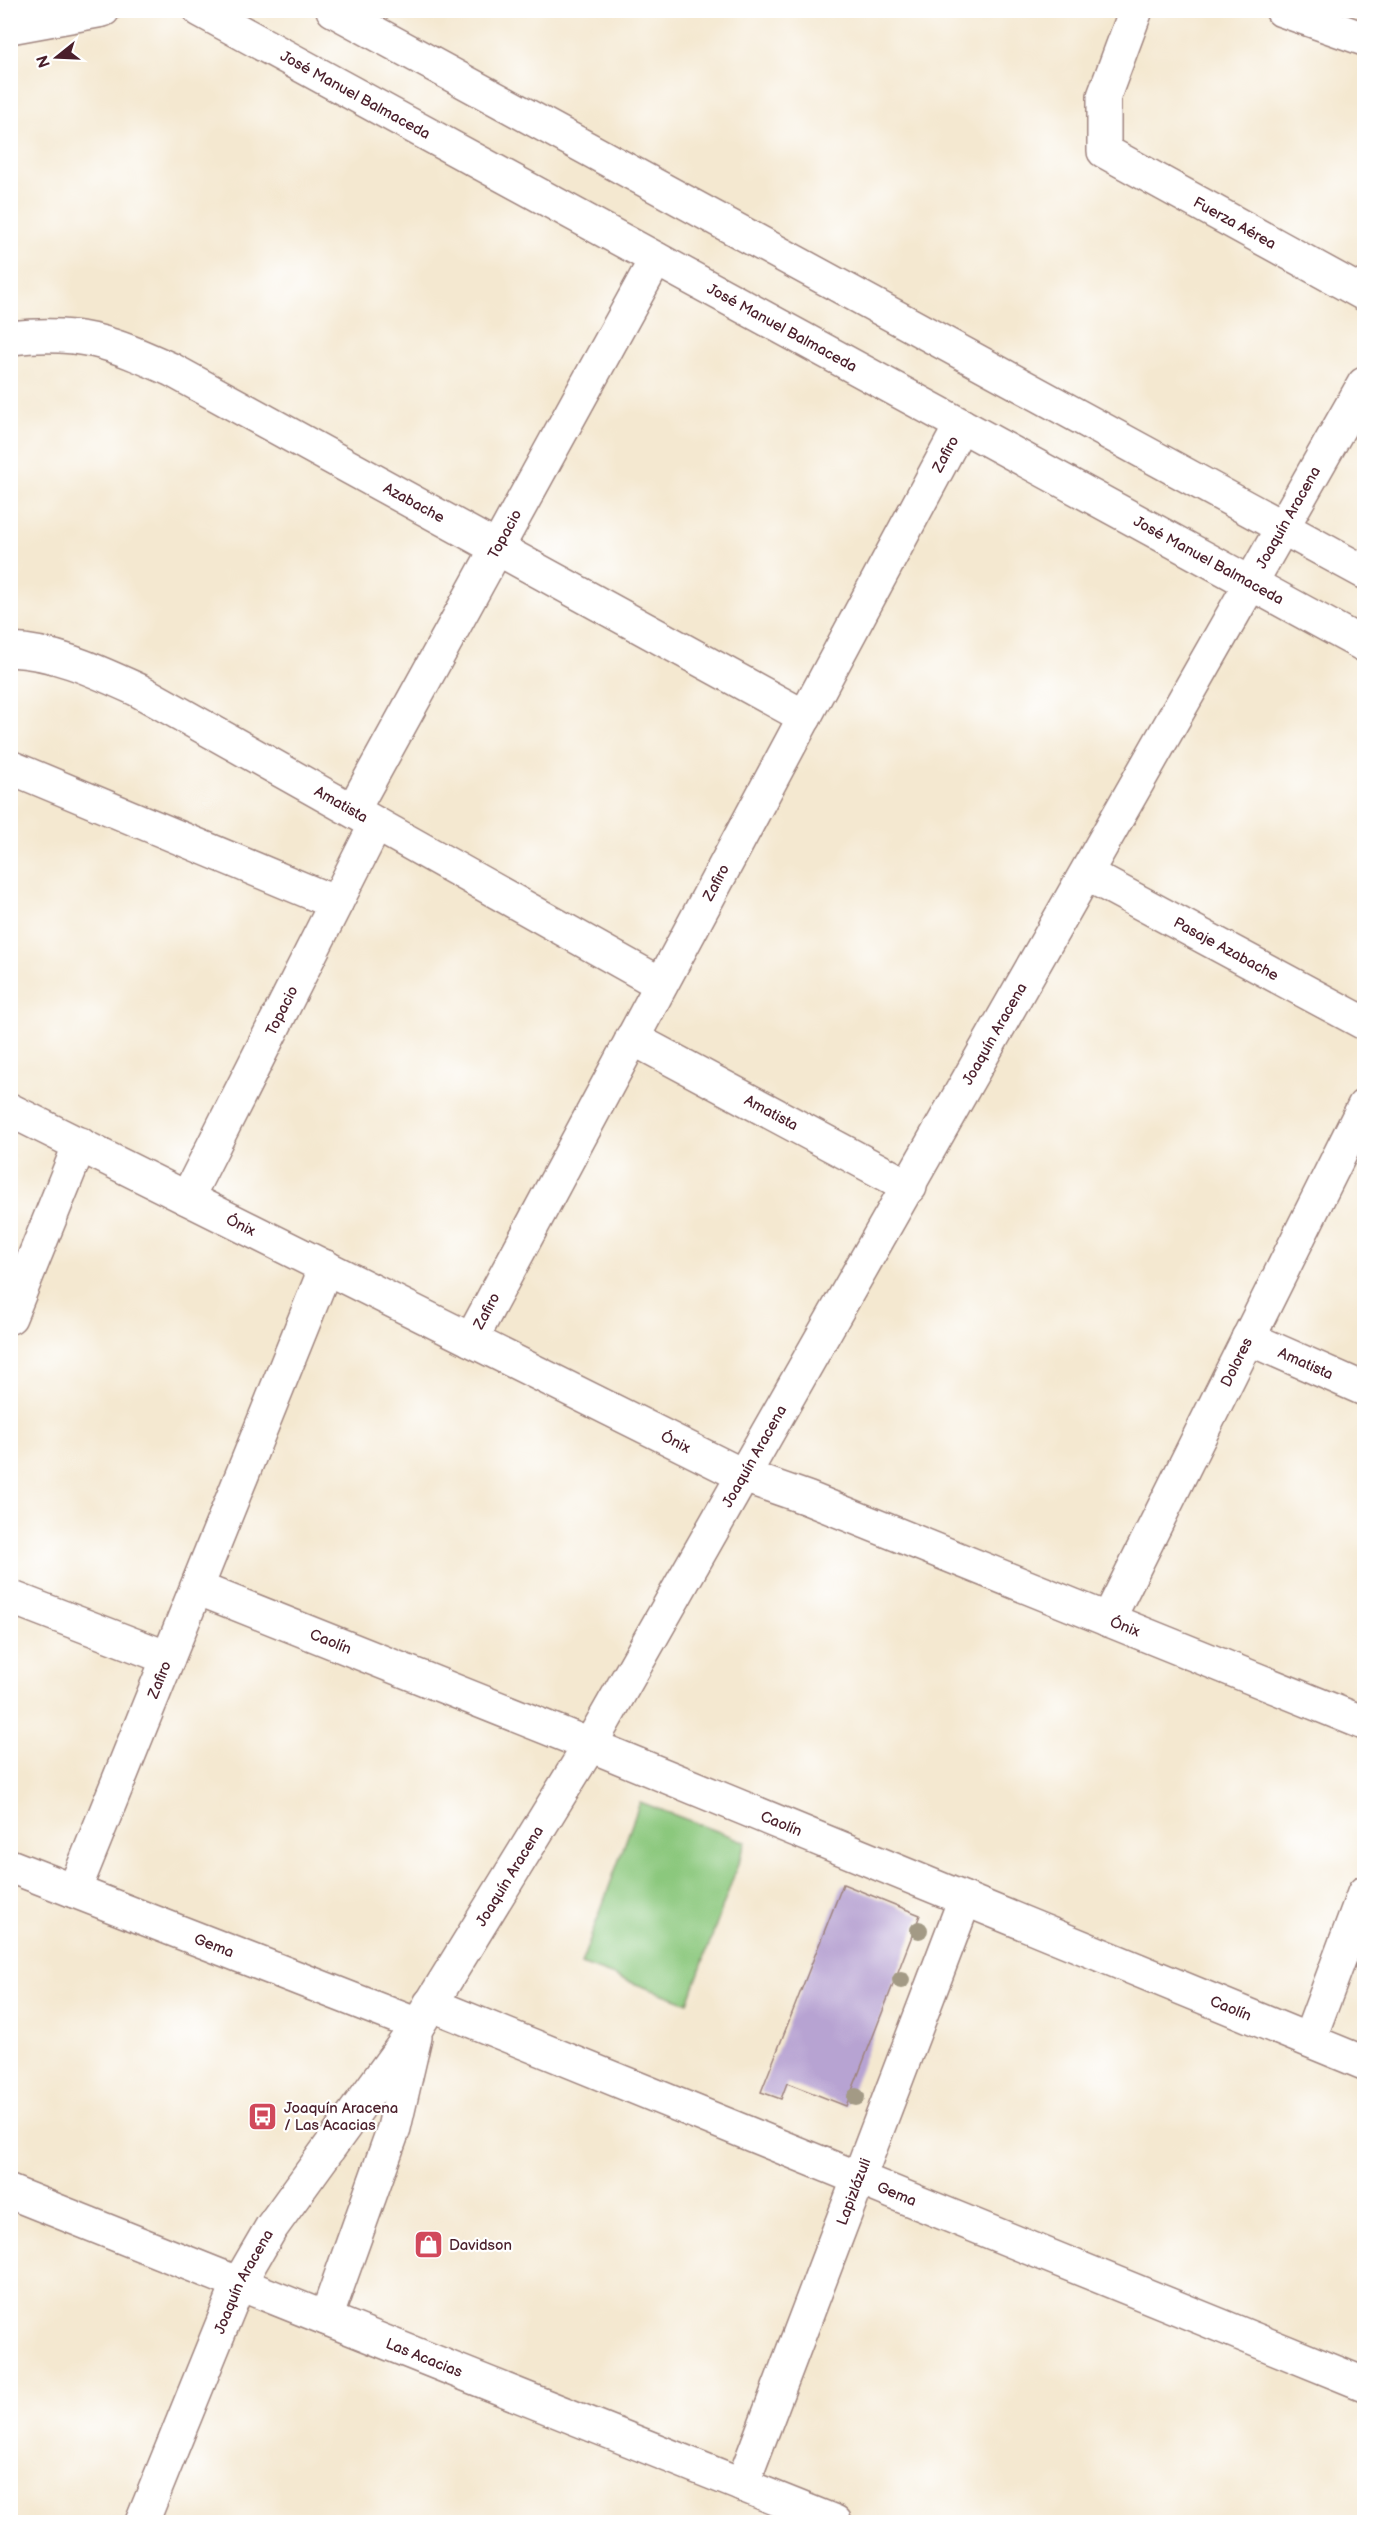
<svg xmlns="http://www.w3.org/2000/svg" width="1375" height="2533" viewBox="0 0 1375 2533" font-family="'Balsamiq Sans',sans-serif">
<rect width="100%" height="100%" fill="#fff"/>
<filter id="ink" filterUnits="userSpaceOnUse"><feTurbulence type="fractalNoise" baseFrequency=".0167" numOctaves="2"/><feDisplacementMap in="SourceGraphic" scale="12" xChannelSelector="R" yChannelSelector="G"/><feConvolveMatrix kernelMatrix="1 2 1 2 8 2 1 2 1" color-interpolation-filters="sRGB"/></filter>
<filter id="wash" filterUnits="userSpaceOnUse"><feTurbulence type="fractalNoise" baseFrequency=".008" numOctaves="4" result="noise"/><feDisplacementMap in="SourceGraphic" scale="24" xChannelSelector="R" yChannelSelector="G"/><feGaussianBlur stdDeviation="1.35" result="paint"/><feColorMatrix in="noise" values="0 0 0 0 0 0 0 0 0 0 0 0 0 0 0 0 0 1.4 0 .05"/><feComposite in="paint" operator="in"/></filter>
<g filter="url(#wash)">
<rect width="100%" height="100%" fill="#f4e8d0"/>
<path fill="#8bc87d" stroke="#6a7454" stroke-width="1.5" d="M640 1802 746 1842 688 2003 581 1964Z"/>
<g id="blocks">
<path fill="#b7a3d2" d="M843 1884 920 1915 846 2106 787 2083 781 2099 761 2092Z"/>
</g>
</g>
<g filter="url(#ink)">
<use href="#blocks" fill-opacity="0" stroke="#9f847e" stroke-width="1.5"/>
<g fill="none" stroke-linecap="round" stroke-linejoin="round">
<defs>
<g id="minor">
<path id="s1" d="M1136 10 1104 96V151L1364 294"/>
<path d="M1282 10 1364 39"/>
<path d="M10 27 103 10"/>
<path id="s2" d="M10 338C80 330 110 342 172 370L805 717"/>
<path id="s3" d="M10 650C57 652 96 671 138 690L661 984"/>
<path d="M10 767 336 903"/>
<path id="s4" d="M353 810 656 259"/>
<path id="s5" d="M1087 874 1364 1023"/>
<path id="s6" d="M632 1038 910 1187"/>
<path id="s7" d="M10 1110 744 1476 807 1498 1364 1723"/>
<path id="s8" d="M187 1198 376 824"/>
<path d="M10 1317 80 1144"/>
<path id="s9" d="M1248 1338 1364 1389"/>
<path id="s10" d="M471 1340 961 425"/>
<path id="s11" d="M197 1588 590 1745 1364 2063"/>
<path d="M10 1597 168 1658"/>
<path id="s12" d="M1108 1620 1364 1106"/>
<path id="s13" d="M10 1866 418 2025"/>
<path id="s14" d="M74 1891 326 1267"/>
<path id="s15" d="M430 2004 1364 2384"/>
<path d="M1309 2040 1364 1893"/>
<path id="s16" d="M742 2485 965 1899"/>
</g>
<g id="tertiary">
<path id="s17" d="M10 2192 835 2522"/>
<path d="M326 2318 394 2128 415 2037"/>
<path id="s18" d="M142 2522 239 2283 271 2228 418 2025 590 1745 1364 384"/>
</g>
<g id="secondary">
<path id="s19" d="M200 10 1364 645"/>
<path d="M333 10 1364 572"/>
</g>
</defs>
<use href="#minor" stroke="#9f847e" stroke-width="36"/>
<use href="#tertiary" stroke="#9f847e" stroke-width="36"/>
<use href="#secondary" stroke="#9f847e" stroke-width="36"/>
<use href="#minor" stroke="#fff" stroke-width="33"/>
<use href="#tertiary" stroke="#fff" stroke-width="33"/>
<use href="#secondary" stroke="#fff" stroke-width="33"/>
</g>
<g fill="#a39a85">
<circle cx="919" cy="1930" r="9"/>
<circle cx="901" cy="1980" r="9"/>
<circle cx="856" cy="2097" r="9"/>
</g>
</g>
<defs>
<symbol id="bus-square" viewBox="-11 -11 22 22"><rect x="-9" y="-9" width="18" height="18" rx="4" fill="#d1495b" stroke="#fff"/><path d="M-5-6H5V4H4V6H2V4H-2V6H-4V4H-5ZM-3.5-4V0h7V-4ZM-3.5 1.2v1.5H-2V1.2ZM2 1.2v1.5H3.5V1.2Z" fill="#fff"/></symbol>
<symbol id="shop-square" viewBox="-11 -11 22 22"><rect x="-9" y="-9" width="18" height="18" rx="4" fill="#d1495b" stroke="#fff"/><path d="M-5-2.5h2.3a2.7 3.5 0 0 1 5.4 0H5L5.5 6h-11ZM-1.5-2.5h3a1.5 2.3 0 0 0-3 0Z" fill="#fff"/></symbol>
</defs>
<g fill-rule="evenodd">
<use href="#bus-square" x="246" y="2100" width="33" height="33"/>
<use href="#shop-square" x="412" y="2228" width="33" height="33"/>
</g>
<g text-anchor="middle" stroke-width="4.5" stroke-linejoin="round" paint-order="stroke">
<g font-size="15" fill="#4a1f2b" stroke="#fff">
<text dy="5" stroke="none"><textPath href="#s19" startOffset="177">José Manuel Balmaceda</textPath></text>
<text dy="5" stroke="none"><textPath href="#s1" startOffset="296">Fuerza Aérea</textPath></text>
<text dy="5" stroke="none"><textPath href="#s19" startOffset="663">José Manuel Balmaceda</textPath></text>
<text dy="5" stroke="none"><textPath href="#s10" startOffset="1005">Zafiro</textPath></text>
<text dy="5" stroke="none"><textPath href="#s2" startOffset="444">Azabache</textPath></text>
<text dy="5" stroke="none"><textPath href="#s18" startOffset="2313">Joaquín Aracena</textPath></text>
<text dy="5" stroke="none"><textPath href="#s4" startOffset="315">Topacio</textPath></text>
<text dy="5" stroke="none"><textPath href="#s19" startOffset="1149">José Manuel Balmaceda</textPath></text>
<text dy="5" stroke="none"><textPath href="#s3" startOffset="368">Amatista</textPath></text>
<text dy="5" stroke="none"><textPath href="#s10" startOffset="519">Zafiro</textPath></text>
<text dy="5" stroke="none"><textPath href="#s5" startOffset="158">Pasaje Azabache</textPath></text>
<text dy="5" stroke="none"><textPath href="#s8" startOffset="210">Topacio</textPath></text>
<text dy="5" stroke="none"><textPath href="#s18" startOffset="1719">Joaquín Aracena</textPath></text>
<text dy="5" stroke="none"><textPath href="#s6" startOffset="158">Amatista</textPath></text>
<text dy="5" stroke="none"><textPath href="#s7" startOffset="258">Ónix</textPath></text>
<text dy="5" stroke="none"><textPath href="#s10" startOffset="33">Zafiro</textPath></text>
<text dy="5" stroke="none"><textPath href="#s12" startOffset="288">Dolores</textPath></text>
<text dy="5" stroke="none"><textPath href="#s9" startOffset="63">Amatista</textPath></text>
<text dy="5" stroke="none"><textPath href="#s7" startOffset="744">Ónix</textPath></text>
<text dy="5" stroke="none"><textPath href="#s18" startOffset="1233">Joaquín Aracena</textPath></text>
<text dy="5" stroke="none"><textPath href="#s7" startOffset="1230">Ónix</textPath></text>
<text dy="5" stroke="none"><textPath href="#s11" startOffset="144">Caolín</textPath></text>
<text dy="5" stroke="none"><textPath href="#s14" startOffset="228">Zafiro</textPath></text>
<text dy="5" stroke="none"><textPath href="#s11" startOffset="630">Caolín</textPath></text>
<text dy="5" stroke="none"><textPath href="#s18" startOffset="747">Joaquín Aracena</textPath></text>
<text dy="5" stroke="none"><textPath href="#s13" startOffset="219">Gema</textPath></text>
<text dy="5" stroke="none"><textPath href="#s11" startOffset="1116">Caolín</textPath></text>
<text dy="5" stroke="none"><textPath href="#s16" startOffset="314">Lapizlázuli</textPath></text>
<text dy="5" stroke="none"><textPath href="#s15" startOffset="504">Gema</textPath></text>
<text dy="5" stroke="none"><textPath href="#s18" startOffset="261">Joaquín Aracena</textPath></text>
<text dy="5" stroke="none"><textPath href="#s17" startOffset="446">Las Acacias</textPath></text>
</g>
<g font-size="15" fill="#4a1f2b" stroke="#fff" text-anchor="start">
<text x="284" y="2113">Joaquín Aracena<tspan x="284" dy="17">/ Las Acacias</tspan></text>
<text x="449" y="2250">Davidson</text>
</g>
</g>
<rect width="1375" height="2533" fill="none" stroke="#fff" stroke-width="36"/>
<g transform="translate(57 57) rotate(252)" stroke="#ffffff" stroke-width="4.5" paint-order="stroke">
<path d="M0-4.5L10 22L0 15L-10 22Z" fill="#4a1f2b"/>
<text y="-9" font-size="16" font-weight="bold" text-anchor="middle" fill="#4a1f2b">N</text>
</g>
</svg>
